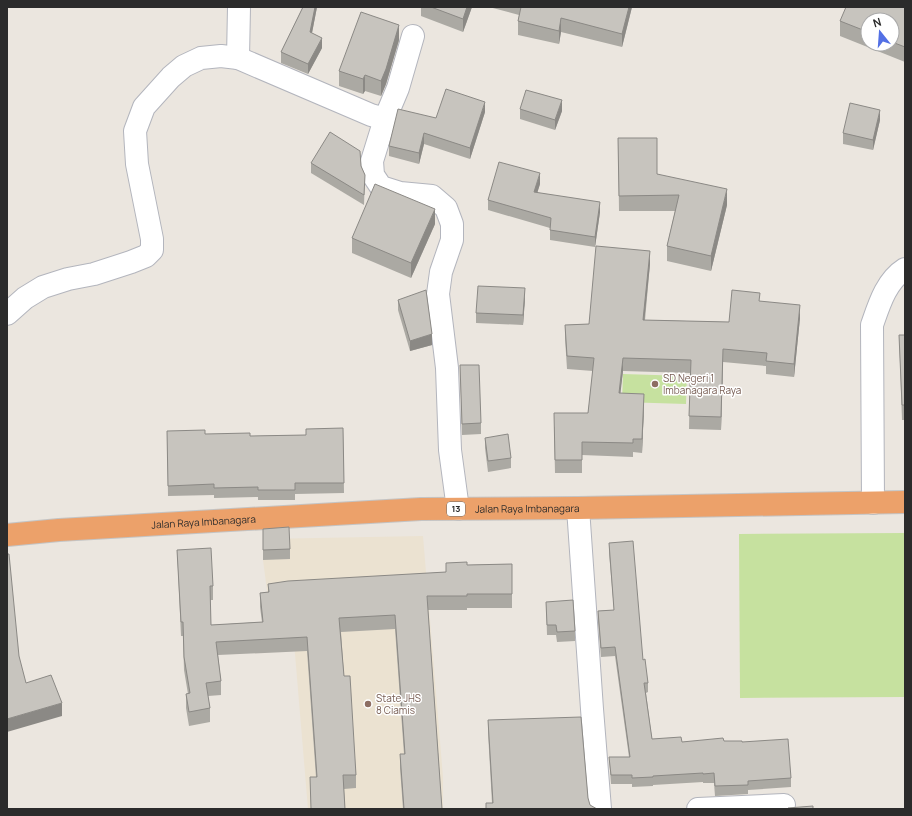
<svg xmlns="http://www.w3.org/2000/svg" width="912" height="816" viewBox="0 0 912 816" font-family="Manrope,sans-serif">
<rect width="100%" height="100%" fill="#ebe6df"/>
<path fill="#ebe2d1" d="M423 536 443 777V809H308L293 630 268 598 263 560V539Z"/>
<g fill="#c6e19f">
<path d="M623 374 687 376 686 404 622 402Z"/>
<path d="M905 533V697L740 698 739 534Z"/>
</g>
<g fill="none" stroke-linecap="round" stroke-linejoin="round">
<defs>
<g id="street">
<path d="M238 58 239 7"/>
<path d="M385 119 372 161 373 175 381 187 400 193 432 196 446 208 452 224V240L441 272 438 294 447 368 450 450 458 509"/>
<path d="M7 314 25 298 43 287 68 279 94 274 131 262 146 256 152 250V239L137 164 135 131 144 107 171 77 184 66 201 58 221 56 238 58 371 115 385 119 398 88 413 36"/>
<path d="M873 503 872 325C879 305 886 281 905 269"/>
<path d="M578 508 592 709 600 809"/>
<path d="M698 809 784 805"/>
</g>
<g id="highway">
<path id="s1" d="M7 535 59 530 421 509 578 508 905 502"/>
</g>
</defs>
<use href="#street" stroke="#b3b5bd" stroke-width="24"/>
<use href="#highway" stroke="#c4c4c4" stroke-width="24"/>
<use href="#street" stroke="#fff" stroke-width="22"/>
<use href="#highway" stroke="#eca16a" stroke-width="22"/>
</g>
<g fill="#aba9a3" fill-rule="evenodd">
<path d="M303 7H317L312 33 322 48 308 74 281 63V52Z"/>
<path d="M421 7H472L463 32 421 16Z"/>
<path d="M489 7H632L622 47 561 32 559 44 518 35V21L519 15Z"/>
<path d="M905 7V62L840 36V21ZM868 20H892V44H868Z"/>
<path d="M399 40 386 84 381 96 365 91 363 94 339 86V71Z"/>
<path d="M520 109 562 111 555 130 520 119Z"/>
<path d="M485 112 470 159 424 144 419 164 389 156V146L436 118Z"/>
<path d="M880 120 873 150 843 144V133Z"/>
<path d="M618 138 657 174 727 205 711 271 667 261V246L675 211H619Z"/>
<path d="M311 163 361 166 365 175 364 205 311 173Z"/>
<path d="M540 184 537 193 600 212 595 247 550 240V228L488 210V200Z"/>
<path d="M435 224 411 278 352 253V238Z"/>
<path d="M650 264 645 320 729 322 760 301 800 318 794 377 766 374V366L723 362 721 430 689 429 690 373 623 371 620 393 644 407 642 453 633 452V457L582 455V473H555L554 427 588 413 593 371 567 369 565 338V325L589 324Z"/>
<path d="M525 298 523 325 476 323V313Z"/>
<path d="M398 300 432 345 410 351 398 310Z"/>
<path d="M899 335H905V420H902Z"/>
<path d="M460 365 481 423V434L462 435Z"/>
<path d="M343 428 344 493 295 494V500H258V497L214 498V495L168 496 167 431 205 434 250 436 306 435Z"/>
<path d="M485 438 511 458V468L488 472 485 448Z"/>
<path d="M263 529 290 549V559L263 560Z"/>
<path d="M609 543 643 660 648 683V692L646 693 652 739 682 742 724 741 742 742 791 778V787L748 790V794L715 796 714 783H703V782L653 785V786L632 787V784H611L609 757H629L615 656 601 657 598 621V611L614 610 609 553Z"/>
<path d="M177 550 213 586V600H210L211 625 262 622 260 607V593L268 592V584L446 572 467 565 512 564V608H467V610H428L442 809H403L400 768V754H404L395 629 341 632 344 676 356 775V788L344 789 345 809H311L310 777H316L307 651 218 655 221 681V695L208 696 210 708V722L189 726 186 708V694H188L184 670 183 636H181Z"/>
<path d="M546 602 575 631V641L557 642 556 635H547Z"/>
<path d="M488 720 588 798 492 803 488 732Z"/>
</g>
<g fill="#8b8985">
<path d="M315 7H317L310 43V32Z"/>
<path d="M467 7H472L463 32V19Z"/>
<path d="M629 7H632L622 47V34Z"/>
<path d="M561 18V32L559 44V31Z"/>
<path d="M399 25V40L386 84 381 96V81Z"/>
<path d="M322 38V48L308 74V64Z"/>
<path d="M365 75V91L363 94V79Z"/>
<path d="M562 100V111L555 130V120Z"/>
<path d="M485 102V112L470 159V148Z"/>
<path d="M880 110V120L873 150V140Z"/>
<path d="M424 133V144L419 164V153Z"/>
<path d="M540 173V184L534 203V192Z"/>
<path d="M727 189V205L711 271V256Z"/>
<path d="M600 202V212L595 247V237Z"/>
<path d="M435 209V224L411 278V263Z"/>
<path d="M650 251V264L643 333V320Z"/>
<path d="M525 288V298L523 325V315Z"/>
<path d="M800 305V318L794 377V364Z"/>
<path d="M432 334V345L410 351V341Z"/>
<path d="M723 349V362L721 430V417Z"/>
<path d="M623 358V371L619 406V393Z"/>
<path d="M644 394V407L642 453V439Z"/>
<path d="M62 703V716L7 732V719Z"/>
</g>
<g fill="#c7c4be" stroke="#8b8985">
<path d="M303 7H315L310 32 322 38 308 64 281 52Z"/>
<path d="M431 7H467L463 19Z"/>
<path d="M521 7H629L622 34 561 18 559 31 518 21Z"/>
<path d="M846 7H905V47L892 42V20H868V32L840 21Z"/>
<path d="M361 12 399 25 386 69 381 81 365 75 363 79 339 71Z"/>
<path d="M446 89 485 102 470 148 424 133 419 153 389 146 398 109 436 118Z"/>
<path d="M526 90 562 100 555 120 520 109Z"/>
<path d="M850 103 880 110 873 140 843 133Z"/>
<path d="M330 132 360 151 361 166 365 175 364 195 311 163Z"/>
<path d="M618 138H657V174L727 189 711 256 667 246 679 195 619 196Z"/>
<path d="M499 162 540 173 534 192 600 202 595 237 550 230 551 218 488 200Z"/>
<path d="M375 184 435 209 411 263 352 238Z"/>
<path d="M596 246 650 251 643 320 729 322 732 290 760 293 759 301 800 305 794 364 766 361 767 353 723 349 721 417 689 416 691 360 623 358 619 393 644 394 642 439H633V443L582 442V460H555L554 413H588L594 358 567 356 565 325 589 324Z"/>
<path d="M478 286 525 288 523 315 476 313Z"/>
<path d="M426 290 432 334 410 341 398 300Z"/>
<path d="M899 335H905V405H902Z"/>
<path d="M460 365H479L481 423 462 424Z"/>
<path d="M343 428 344 483H295V490H258V487L214 488V484L168 486 167 431 205 430V434L250 433V436L306 435V429Z"/>
<path d="M508 434 511 458 488 461 485 438Z"/>
<path d="M289 527 290 549 263 550V529Z"/>
<path d="M633 541 643 660 645 659 648 683H644L652 739 681 737 682 742 723 738 724 741H742V742L788 739 791 778 748 781V785L715 786 714 773 703 774V773L653 776V777L632 778V775H611L609 757H630L615 647 601 648 598 611 614 610 609 543Z"/>
<path d="M211 548 213 586H210L211 625 263 622 260 593 269 592 268 584 288 581 446 572V563L467 562V565L512 564V594H467V596H427L442 809H404L400 754H405L395 615 339 618 344 676H350L356 775H343L345 809H311L310 777H317L307 637 216 642 221 681 206 683 210 708 189 712 186 694 190 693 184 657 183 622H181L177 550Z"/>
<path d="M7 554H9L19 656 26 683 51 675 62 703 7 719Z"/>
<path d="M573 600 575 631 557 632 556 625H547L546 602Z"/>
<path d="M581 717 588 798 590 805 597 809H486V803H493L488 720Z"/>
<path d="M813 806V809H788V808Z"/>
</g>
<g fill="#8d6e63" stroke="#fff" stroke-width="1.5">
<circle cx="655" cy="384" r="4"/>
<circle cx="368" cy="704" r="4"/>
</g>
<g text-anchor="middle" stroke-width="3" stroke-linejoin="round" paint-order="stroke">
<rect fill="#fff" stroke="#6b6b6b" stroke-width="1" x="447" y="502" width="18" height="14" rx="3"/>
<g font-size="9" font-weight="bold" fill="#2b2b2b">
<text x="456" y="512">13</text>
</g>
<g font-size="10" fill="#785e54" stroke="#fff" text-anchor="start">
<text x="663" y="382">SD Negeri 1<tspan x="663" dy="12">Imbanagara Raya</tspan></text>
<text x="376" y="702">State JHS<tspan x="376" dy="12">8 Ciamis</tspan></text>
</g>
<g font-size="10" fill="#2b2b2b" stroke="#fff">
<text dy="4" stroke="none"><textPath href="#s1" startOffset="521">Jalan Raya Imbanagara</textPath></text>
<text dy="4" stroke="none"><textPath href="#s1" startOffset="197">Jalan Raya Imbanagara</textPath></text>
</g>
</g>
<rect width="912" height="816" fill="none" stroke="#2b2b2b" stroke-width="16"/>
<g transform="translate(880 32) rotate(343)"><circle r="19" fill="#ffffff" stroke="#aaaaaa"/>
<path d="M0-3L7 15L0 10L-7 15Z" fill="#5370e5"/>
<text y="-6" font-size="11" font-weight="bold" text-anchor="middle" fill="#2b2b2b">N</text>
</g>
</svg>
